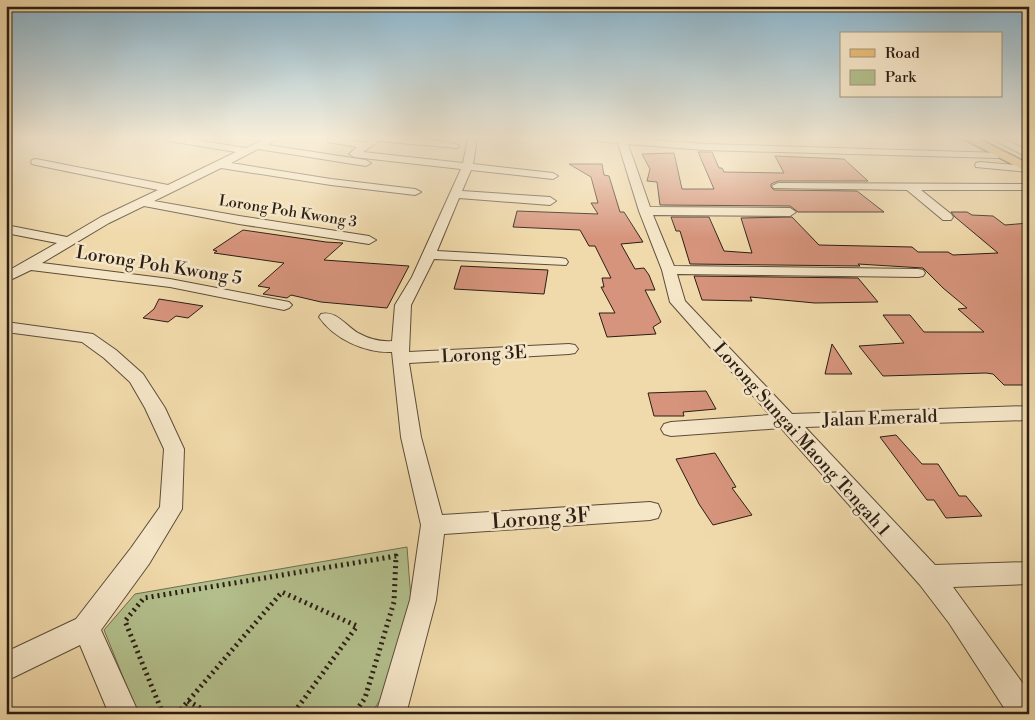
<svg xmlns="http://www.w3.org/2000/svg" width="1035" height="720" viewBox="0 0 1035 720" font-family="'Libre Bodoni',serif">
<rect width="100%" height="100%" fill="#f0d9aa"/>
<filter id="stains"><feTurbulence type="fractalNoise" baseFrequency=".004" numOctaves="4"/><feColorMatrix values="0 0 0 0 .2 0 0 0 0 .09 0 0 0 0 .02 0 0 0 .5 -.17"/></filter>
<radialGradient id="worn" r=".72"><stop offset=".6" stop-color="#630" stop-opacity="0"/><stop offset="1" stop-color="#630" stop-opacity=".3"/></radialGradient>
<path fill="#b3c08d" stroke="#6f6f50" d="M407 547 411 600 380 700 371 714H138L104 630 135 594Z"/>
<g fill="#d6947c" stroke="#2b1e14">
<path d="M698 152H712L719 168H722L724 172 784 173 775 156 844 159 868 181H778L771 184V187L774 190 857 191 884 212H798L790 206 660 205 657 182 647 181 650 169 642 154 674 153 682 189H714Z"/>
<path d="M569 164H602L604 175 609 176 620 212H624L643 242 621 244 635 269 644 268 649 275 655 290H645L661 322 653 327 656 334 607 337 599 313H615L601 287H604L602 278H611L595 246H589L580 230 513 227 517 211 598 214 591 203H598L591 177Z"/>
<path d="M951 212H967L972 215 993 216 1005 225 1029 223V385H1004L993 374 986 373 883 376 859 346 904 343 883 315H910L924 332H984L958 309 967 308 943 288 923 268 858 264 860 266 690 264 680 231H676L671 217H709L724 251 752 253 741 218 792 217 819 245 912 247 918 252H948L953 255 998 253 955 217Z"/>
<path d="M243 230 326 242 343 243 324 260 409 266 387 308 321 302 291 295 287 298 263 294 270 288 258 286 284 263 214 253 217 251 213 250Z"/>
<path d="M461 266 548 270 544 294 454 289Z"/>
<path d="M694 276 858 278 878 302 815 303 750 297 752 301 702 300Z"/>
<path d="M159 299 203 306 188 318 176 316 168 322 143 318 154 309Z"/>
<path d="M832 344 852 374H825Z"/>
<path d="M706 391 716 409 683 412 684 416H654L648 393Z"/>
<path d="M896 435 922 464H938L959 496H966L982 516 946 518 934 500H927L880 437Z"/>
<path d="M715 453 736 487 732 488 752 515 713 525 699 504 676 459Z"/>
</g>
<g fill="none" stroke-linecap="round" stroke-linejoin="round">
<defs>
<g id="minor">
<path d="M164 138H183L246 148 267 138H278L268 145 366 160 371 163 366 166 258 149 231 163 331 179 415 189 421 192 415 195 331 185 221 168 154 201 239 216 369 236 376 240 369 244 239 224 144 206 109 223 42 263 170 279 289 302 292 305 289 308 284 310 170 287 31 270 6 282V272L57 243 6 233V225L67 237 101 217 158 190 36 165 32 164 31 162 32 160 36 159 168 185 236 152 169 141Z"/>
<path d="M328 138H337L364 143C382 130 431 141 454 143L459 146 457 148 379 141 363 152 463 163 468 139 477 138 473 164 553 173 558 176 553 179 471 170 462 191 550 197 556 201 550 205 459 198 437 251 561 258 566 259 568 262 566 265 434 259 411 305 409 352 569 344 575 345 578 349 575 353 569 354 409 363 421 437 442 515 650 502 658 504 661 511 658 518 650 520 444 534 436 600 406 714H376L410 600 421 525 401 437 392 352C365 353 334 339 319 317L321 314C336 310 346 326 358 333 369 339 380 342 392 341L395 305 412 277 461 169 354 157 349 154 357 147 328 142Z"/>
<path d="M592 138H625L704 144 1002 153 1003 155 998 158 704 150 628 144 650 207 790 208 796 212 790 216 653 215 674 266 918 269 923 270 925 273 923 276 918 277 677 274 685 301 792 414 1029 406V420L805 427 935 565 1029 562V584L953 587 1029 692V714H1008L949 623 920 585 781 428 671 436 664 434 661 429 664 424 671 422 770 415 670 302 662 270 639 211 618 143 596 141Z"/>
<path d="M990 138H1002L1029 151V158Z"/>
<path d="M980 162 1028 166 1029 172 976 167 975 165 976 163Z"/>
<path d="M778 183 1029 184V190H921L951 214 953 217 951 220H943L907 190 774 188 772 186Z"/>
<path d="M6 322 93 334 116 350 143 374 165 408 184 449 182 509 149 564 101 630 139 714H109L80 645 6 681V652L76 619 131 548 160 507 164 449 145 408 130 382 104 358 82 342 6 332Z"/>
</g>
<path id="major" d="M962 138H977L1029 164V173Z"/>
</defs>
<use href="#minor" stroke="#5c4d3a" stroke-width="2"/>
<use href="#major" stroke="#2b1e14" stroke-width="3"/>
<g stroke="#2b1e14" stroke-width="5" stroke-dasharray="2 4" stroke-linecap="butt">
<path d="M188 701 211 714"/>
<path d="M163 714 125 621 144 598 396 556 394 602 365 698 354 714"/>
<path d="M177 714 282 592 357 626 293 714"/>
</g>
<use href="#minor" fill="#f5e6c8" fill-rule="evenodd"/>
<use href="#major" fill="#e8bc75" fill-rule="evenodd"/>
</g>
<linearGradient id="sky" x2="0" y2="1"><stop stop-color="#89b6d0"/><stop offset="0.58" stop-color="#f8eed9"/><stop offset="1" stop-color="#f8eed9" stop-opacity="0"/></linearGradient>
<rect width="1035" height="238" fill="url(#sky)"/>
<g text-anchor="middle" stroke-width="5" stroke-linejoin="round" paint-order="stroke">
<g font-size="15" fill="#2b1e14" stroke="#f5e6c8">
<text transform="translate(288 211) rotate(9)" y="5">Lorong Poh Kwong 3</text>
</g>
<g font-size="18" fill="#2b1e14" stroke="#f5e6c8">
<text transform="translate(159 265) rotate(9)" y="6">Lorong Poh Kwong 5</text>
<text transform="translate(484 354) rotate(-3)" y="6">Lorong 3E</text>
<text transform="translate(880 418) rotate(-2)" y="6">Jalan Emerald</text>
<text transform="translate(802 439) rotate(48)" y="6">Lorong Sungai Maong Tengah 1</text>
</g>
<g font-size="21" fill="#2b1e14" stroke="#f5e6c8">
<text transform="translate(541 518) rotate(-4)" y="7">Lorong 3F</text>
</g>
</g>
<rect width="1035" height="720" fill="none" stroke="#f0d9aa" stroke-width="25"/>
<rect x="8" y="8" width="1020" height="705" fill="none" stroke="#2b1e14" stroke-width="2.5"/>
<rect x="12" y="12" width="1010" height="695" fill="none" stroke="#2b1e14"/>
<rect x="840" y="32" width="162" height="65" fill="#f5e6c8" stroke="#a49680"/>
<rect x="850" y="49" width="25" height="8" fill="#e8bc75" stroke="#a49680"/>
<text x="885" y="58" font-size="15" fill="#2b1e14">Road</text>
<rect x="850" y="70" width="25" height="15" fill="#b3c08d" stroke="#a49680"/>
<text x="885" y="82" font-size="15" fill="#2b1e14">Park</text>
<rect width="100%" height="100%" filter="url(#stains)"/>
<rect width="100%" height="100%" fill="url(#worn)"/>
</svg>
